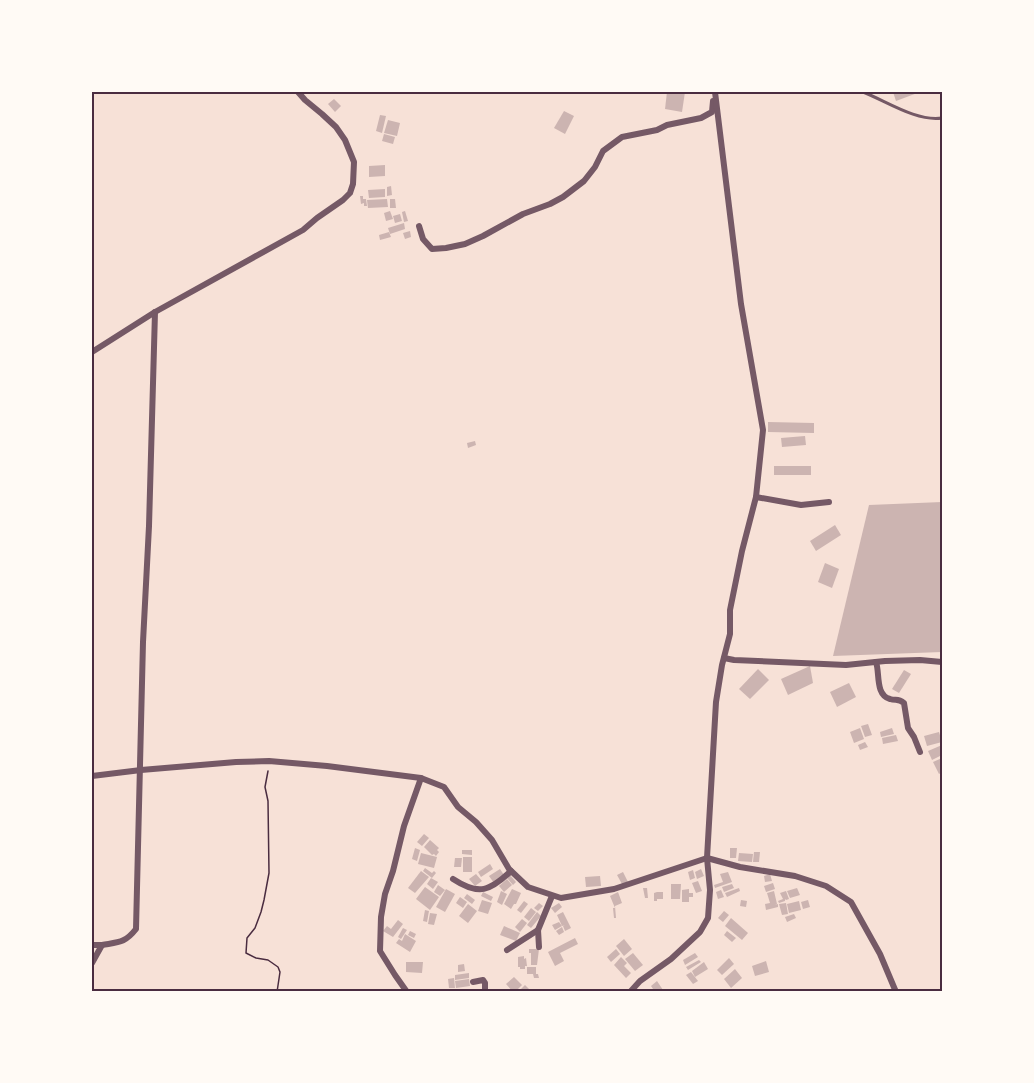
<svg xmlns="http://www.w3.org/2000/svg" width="1034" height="1083" viewBox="0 0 1034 1083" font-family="Quicksand,sans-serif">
<rect width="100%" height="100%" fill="#f7e1d7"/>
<g fill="#ccb4b1">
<path d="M667 92H685L682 112 665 109Z"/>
<path d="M893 92H920L896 101Z"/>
<path d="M334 99 341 106 335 112 328 104Z"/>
<path d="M564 111 574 116 565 134 554 128Z"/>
<path d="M380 115 386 116 382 133 376 131Z"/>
<path d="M388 120 400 123 397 136 384 133Z"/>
<path d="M384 134 395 137 393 144 382 141Z"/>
<path d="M385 165V176L369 177V166Z"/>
<path d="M391 186 392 195 387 196V187Z"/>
<path d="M385 189V197L369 198 368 190Z"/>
<path d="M360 196H363V199H366L367 206H364V203L361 204Z"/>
<path d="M387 199 388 207 368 208 367 200Z"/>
<path d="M390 199H395L396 208H390Z"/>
<path d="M390 211 393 219 386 221 384 213Z"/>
<path d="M405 211 408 221 404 222 402 212Z"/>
<path d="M400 214 402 221 395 223 393 216Z"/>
<path d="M404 223 405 229 390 234 388 228Z"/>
<path d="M410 231 411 237 405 239 403 233Z"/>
<path d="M389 232 391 237 380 240 379 235Z"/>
<path d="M768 422 814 423V433L768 432Z"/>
<path d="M805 436 806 445 782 447 781 438Z"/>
<path d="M475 441 476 445 468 448 467 443Z"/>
<rect x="774" y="466" width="37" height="9"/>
<path d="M942 502V652L833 656 869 505Z"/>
<path d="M835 525 841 535 816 551 810 541Z"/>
<path d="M825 563 839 569 832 588 818 582Z"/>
<path d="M810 666 813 683 788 695 781 679Z"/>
<path d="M758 669 769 680 750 699 739 689Z"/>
<path d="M904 670 911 674 899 693 892 689Z"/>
<path d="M849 683 856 697 837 707 830 692Z"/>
<path d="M868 724 872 735 865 737 861 726Z"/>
<path d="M860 728 864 739 854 743 850 732Z"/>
<path d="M892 728 894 734 881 737 880 732Z"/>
<path d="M939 732 942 742 927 746 924 736Z"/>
<path d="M896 735 898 741 883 744 882 738Z"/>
<path d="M865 742 868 747 860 750 858 745Z"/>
<path d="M942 745V755L932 760 928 751Z"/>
<path d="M942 758V772L939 774 933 762Z"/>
<path d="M424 834 429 838 422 846 417 842Z"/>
<path d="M430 840 439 848 437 850 439 852 436 856 434 854 432 855 424 847Z"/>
<path d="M415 848 420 850 417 861 412 859Z"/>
<path d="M730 848H737L736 858H730Z"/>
<path d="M462 850H472V855L462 854Z"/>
<path d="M754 852H760L759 862H753Z"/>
<path d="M421 853 437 857 434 868 418 864Z"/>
<path d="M739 853 753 854 752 862 738 861Z"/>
<rect x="463" y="857" width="9" height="15"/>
<path d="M455 858H462L461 867H454Z"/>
<path d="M490 864 493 869 481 877 478 872Z"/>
<path d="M425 868 432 873 434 871 436 873 432 878 423 871Z"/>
<path d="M500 869 504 875 494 883 489 876Z"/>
<path d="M701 869 704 876 697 879 695 872Z"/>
<path d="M693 870 695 878 690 880 688 872Z"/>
<path d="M421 871 429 877 415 893 408 888Z"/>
<path d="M623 872 628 882 622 884 617 875Z"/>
<path d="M728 872 732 882 715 888 714 885 723 882 720 874Z"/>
<path d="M476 874 482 881 475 886 469 879Z"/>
<path d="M770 874 772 881 765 882 764 876Z"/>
<path d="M510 875 516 882 513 885 507 878Z"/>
<path d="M600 876 601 886 586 887 585 877Z"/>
<path d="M431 878 438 882 433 889 427 884Z"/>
<path d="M507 879 512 885 504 892 499 886Z"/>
<path d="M698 881 702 891 696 893 692 883Z"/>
<path d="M773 883 775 889 766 892 764 886Z"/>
<path d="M671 884H681L680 899H671Z"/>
<path d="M732 884 734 888 724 892 722 887Z"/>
<path d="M438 885 445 890 440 896 434 892Z"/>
<path d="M425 887 439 897 430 910 416 899Z"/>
<path d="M643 888H647L648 898H645Z"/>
<path d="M739 888 740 891 727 897 725 893Z"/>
<path d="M797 888 800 895 790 898 787 891Z"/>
<path d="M446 889 455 894 445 912 436 907Z"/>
<path d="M512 889 521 893 516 904H514L511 909 504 904Z"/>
<path d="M689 889V893H693V897H689V902H682V890Z"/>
<path d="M721 890 724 897 718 899 716 892Z"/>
<path d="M501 891 507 894 502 905 497 902Z"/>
<path d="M774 891 777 904 775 905 778 904V907L766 910 765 904 770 903 767 893Z"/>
<path d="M786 891 789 899 786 900 785 899V901L779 903 778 901 783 899 780 893Z"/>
<path d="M483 892 493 897 491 901 481 896Z"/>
<path d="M618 892 622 903 615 906 616 918H614L613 908H615L610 896Z"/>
<path d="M657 892H663V899H657V901H654V893Z"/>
<path d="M467 894 475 900 472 904 464 898Z"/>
<path d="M460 897 467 902 463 908 456 903Z"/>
<path d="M482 900 492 903 488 914 478 911Z"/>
<path d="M741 900 747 901 746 907 740 906Z"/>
<path d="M808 900 810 907 803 909 801 902Z"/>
<path d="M524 901 528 904 521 913 517 910Z"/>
<path d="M799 901 801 910 789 913 787 904Z"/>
<path d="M539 903 543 906 538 911 534 908Z"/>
<path d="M559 903 562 907 555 913 551 908Z"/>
<path d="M786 903 788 914 782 915 779 904Z"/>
<path d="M468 904 477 911 468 923 459 916Z"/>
<path d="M531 908 536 912 529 921 524 917Z"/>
<path d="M425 910 429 911 427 922 423 921Z"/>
<path d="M724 911 729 915 723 922 718 918Z"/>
<path d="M537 912 541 916 531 928 527 925Z"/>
<path d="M563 912 571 928 565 931 563 926 565 925 562 926 557 915Z"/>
<path d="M430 913 437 914 434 925 428 924Z"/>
<path d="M794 914 796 918 787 922 785 917Z"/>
<path d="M731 918 748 933 742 940 725 926Z"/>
<path d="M522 919 527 923 520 932 515 927Z"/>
<path d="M398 920 403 924 393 937 383 931 387 926 391 929Z"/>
<path d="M559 922 562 926 555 930 552 925Z"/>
<path d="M504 926 520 933 516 941 500 935Z"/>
<path d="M562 927 564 932 559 935 556 931Z"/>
<path d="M403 928 407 930 401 939 398 937Z"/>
<path d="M410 931 416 934 414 938 408 935Z"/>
<path d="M727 931 736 938 732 942 724 935Z"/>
<path d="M405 934 416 941 410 952 396 943 399 939 402 941Z"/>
<path d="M575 938 578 944 560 953 564 961 555 966 548 952Z"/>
<path d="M624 939 632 949 624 956 616 946Z"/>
<path d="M529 949H539L537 965H531V953H529Z"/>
<path d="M616 949 620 954 611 962 607 957Z"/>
<path d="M633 953 643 965 635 971 625 959Z"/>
<path d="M695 953 698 957 685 965 683 960Z"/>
<path d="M524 956V959L526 958 527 966H525V969H520V967H518V957Z"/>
<path d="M621 957 627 963 624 966 631 973 626 978 614 965Z"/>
<path d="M729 958 734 964 722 975 717 970Z"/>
<path d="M699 960 701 962 688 970 686 967Z"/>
<path d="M766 961 769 972 755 976 752 966Z"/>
<path d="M406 962H423L422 973 406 972Z"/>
<path d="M704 962 708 969 695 977 692 971Z"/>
<path d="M464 964 465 971 458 972V965Z"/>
<path d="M527 967H536V974H538L539 978H534L533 974H527Z"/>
<path d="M735 969 742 978 731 988 724 979Z"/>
<path d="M691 972 698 981 693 984 686 975Z"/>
<path d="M469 973V978L455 980V975Z"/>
<path d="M514 977 522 985 515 992H513L506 984Z"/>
<path d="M454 978 455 988H449L448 979Z"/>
<path d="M469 979 470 986 456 988 455 981Z"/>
<path d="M657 981 663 990 662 992H655L651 986Z"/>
<path d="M525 985 529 989 526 992H518Z"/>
</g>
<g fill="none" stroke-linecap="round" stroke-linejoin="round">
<path stroke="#4a2c40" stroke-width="1.5" d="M268 771 265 787 268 801 269 873 264 900 261 912 255 928 247 938 246 953 256 958 268 960 278 967 280 972 277 992"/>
<path stroke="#755966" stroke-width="3" d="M863 92C886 101 917 122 942 118"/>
<g stroke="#755966" stroke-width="6">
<path d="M419 226 423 239 432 249 446 248 465 244 483 236 523 214 550 204 563 197 584 181 595 167 603 151 622 137 657 130 667 125 701 118 712 112 713 101"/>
<path d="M92 352 155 312 303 230 317 218 343 200 350 193 353 184 354 162 345 140 336 127 322 114 305 100 298 92"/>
<path d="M756 497 801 505 829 502"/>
<path d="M724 658 734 660 846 665 885 661 920 660 942 662"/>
<path d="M876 662C880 673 875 695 890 699 896 701 898 698 904 703L908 728 914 737 920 752"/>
<path d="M92 776 141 770 236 762 269 761 327 766 421 778 444 787 458 807 476 822 492 840 509 869 528 887 561 898 614 889 707 858 740 867 795 876 826 886 851 902 880 954 896 992"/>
<path d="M453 879C479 896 490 891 511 871"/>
<path d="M92 945H102"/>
<path d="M539 947 538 930 552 896"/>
<path d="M507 950 538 930"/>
<path d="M92 963 102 945C119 942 125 943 136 929L143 642 149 526 155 312"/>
<path d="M473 982 483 980 485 983V992"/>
<path d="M407 992 395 975 380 951 381 917 385 894 393 871 404 826 421 778"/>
<path d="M630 992 640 981 671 959 700 932 708 918 710 890 707 858 716 702 722 665 730 634V610L742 551 756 497 763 430 741 304 715 92"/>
</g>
</g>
<rect width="1034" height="1083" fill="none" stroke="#fffaf5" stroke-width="186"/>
<rect x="93" y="93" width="848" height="897" fill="none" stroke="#4a2c40" stroke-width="2"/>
</svg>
